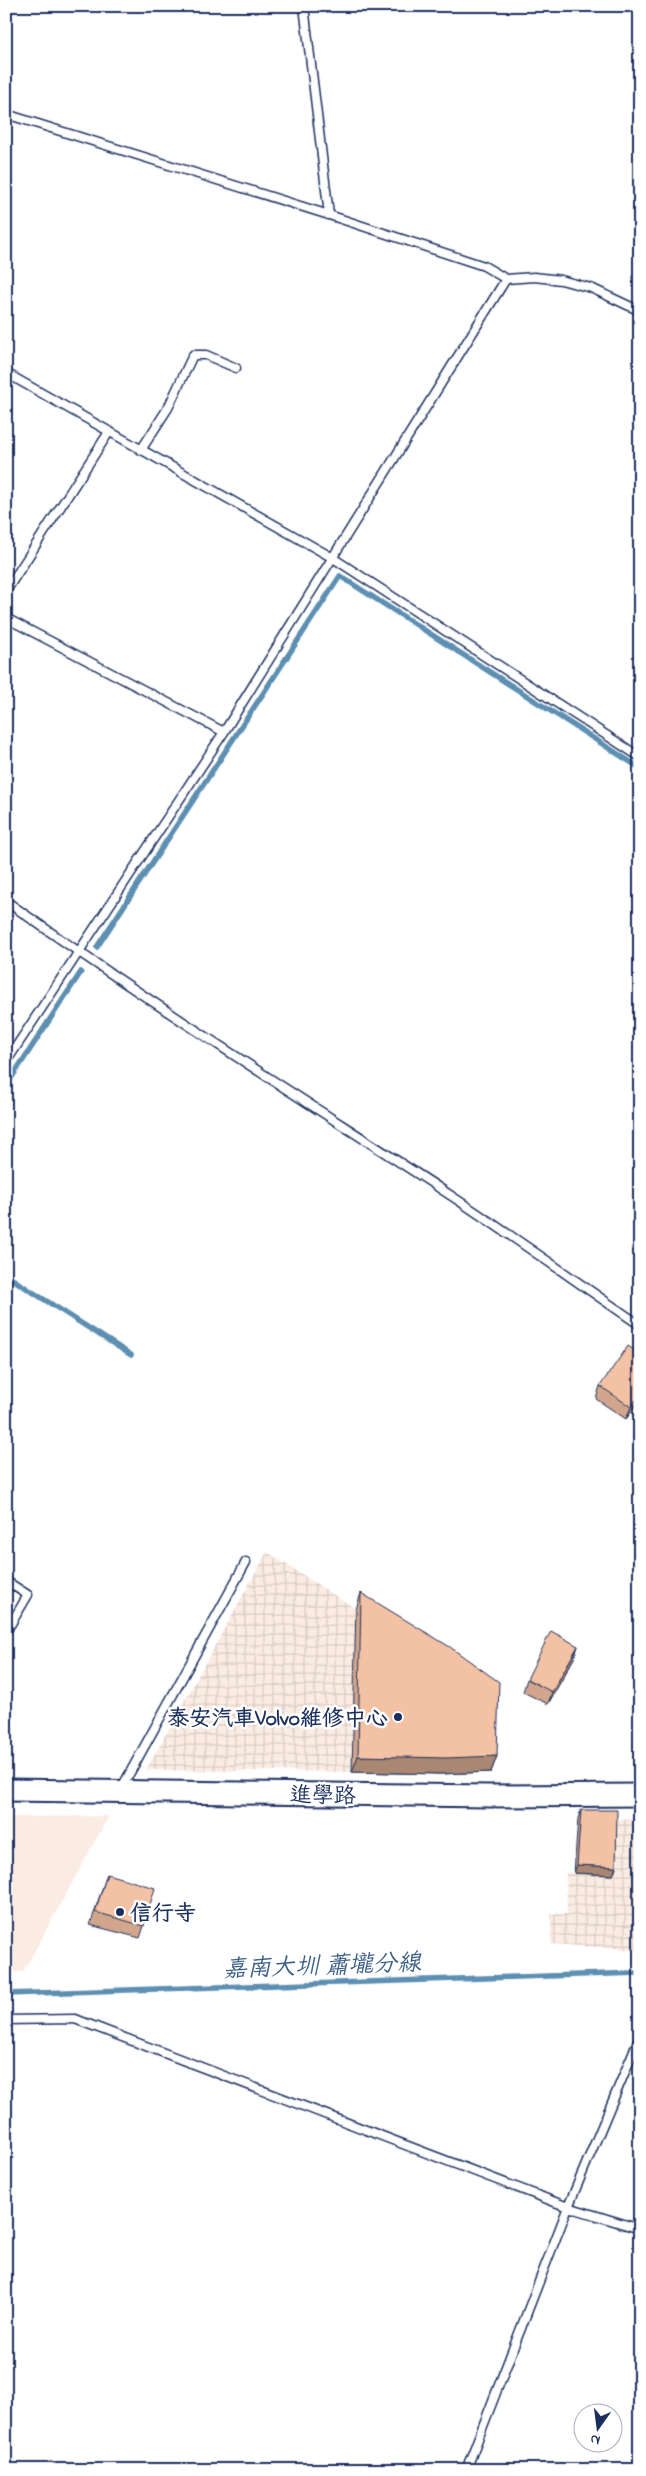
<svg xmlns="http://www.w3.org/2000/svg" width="646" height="2476" viewBox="0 0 646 2476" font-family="'Indie Flower','LXGW WenKai TC',sans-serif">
<defs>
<pattern id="industrial-grid" width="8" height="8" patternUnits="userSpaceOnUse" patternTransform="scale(1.25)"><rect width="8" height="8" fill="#fbece3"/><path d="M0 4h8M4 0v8" fill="none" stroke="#d7cbc5"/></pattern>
</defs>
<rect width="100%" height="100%" fill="#fff"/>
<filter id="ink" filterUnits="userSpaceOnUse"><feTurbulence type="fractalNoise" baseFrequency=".02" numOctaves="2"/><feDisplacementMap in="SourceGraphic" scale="10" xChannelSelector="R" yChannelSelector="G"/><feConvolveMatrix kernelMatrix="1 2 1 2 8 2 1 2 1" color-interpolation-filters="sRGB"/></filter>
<g filter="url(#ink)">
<path fill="#fbece3" d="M109 1816 23 1972H6V1817Z"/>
<g fill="url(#industrial-grid)">
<path d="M267 1552 356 1609 352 1772 146 1770Z"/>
<path d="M614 1819H640V1950L551 1944V1914H567L566 1873 612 1875Z"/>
</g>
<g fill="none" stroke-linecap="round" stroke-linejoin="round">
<g stroke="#5c8fb1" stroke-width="5.5">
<path d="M97 947 340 576 640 768"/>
<path d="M6 1086 81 972"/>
<path d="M6 1275 131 1355"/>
<path d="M6 1994 640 1973"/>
</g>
<defs>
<g id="lane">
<path d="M304 6 329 215"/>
<path d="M6 114 329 215 484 266 506 279 534 277 561 280 591 288 640 311"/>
<path d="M6 373 333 558 640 757"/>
<path d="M141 450 168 408 193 355H206L236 368"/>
<path d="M6 591 109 432"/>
<path d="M6 618 224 732"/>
<path d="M6 901C151 1004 301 1098 450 1195 514 1237 577 1282 640 1325"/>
<path d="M6 1062 224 732 506 279"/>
<path d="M6 1581 28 1595 6 1632"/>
<path d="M121 1789 246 1562"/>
<path d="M6 2020 75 2019 568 2207 640 2229"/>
<path d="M466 2470 568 2207 640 2036"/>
</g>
<path id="secondary" d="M6 1790 490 1796 640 1795"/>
</defs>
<use href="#lane" stroke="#1b2f5e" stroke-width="11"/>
<use href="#secondary" stroke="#1b2f5e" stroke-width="25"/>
<use href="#lane" stroke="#fff" stroke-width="8"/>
<use href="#secondary" stroke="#fff" stroke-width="21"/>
</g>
<g fill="#d1a68c" stroke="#1b2f5e">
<path d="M600 1386 640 1400 626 1419 596 1399Z"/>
<path d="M361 1593 497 1756 491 1772 440 1774 352 1772 356 1609Z"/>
<path d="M578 1646 574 1658 548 1704 523 1692 527 1679Z"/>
<path d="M581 1810 616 1867 613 1875 574 1873 578 1818Z"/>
<path d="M107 1874 144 1926 140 1938 90 1925Z"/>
</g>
<g fill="#aa8772" stroke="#1b2f5e">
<path d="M640 1394V1400L626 1419 631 1407Z"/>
<path d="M578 1646 574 1658 548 1704 552 1692Z"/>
<path d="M358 1756H497L491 1772 440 1774 352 1772Z"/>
<path d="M577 1865 616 1867 613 1875 574 1873Z"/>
</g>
<g fill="#f3c1a3" stroke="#1b2f5e">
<path d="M628 1346 640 1354V1394L631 1407 600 1386Z"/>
<path d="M361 1593 450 1647 499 1682 497 1756 446 1758 358 1756Z"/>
<path d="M551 1631 578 1646 552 1692 527 1679Z"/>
<path d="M6 1665 10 1667 6 1673Z"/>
<path d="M581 1810H617L616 1867 577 1865Z"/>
<path d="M107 1874 155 1888 144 1926 95 1912Z"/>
</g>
</g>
<g fill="#1b2f5e" stroke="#fff" stroke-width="2">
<circle cx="398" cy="1717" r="5"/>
<circle cx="120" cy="1912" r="5"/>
</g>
<g text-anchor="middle" stroke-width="5" stroke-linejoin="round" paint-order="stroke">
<g font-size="22" font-weight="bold" fill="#1b2f5e" stroke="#fff" text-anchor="end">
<text x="388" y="1725">泰安汽車Volvo維修中心</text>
<text x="130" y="1920" text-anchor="start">信行寺</text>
</g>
<g font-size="22" fill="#1b2f5e" stroke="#fff">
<text transform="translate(323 1794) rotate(1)" y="8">進學路</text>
</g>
<g font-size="24" font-style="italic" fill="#3b5f87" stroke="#fff">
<text transform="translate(322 1965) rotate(-2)" y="8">嘉南大圳 蕭壠分線</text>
</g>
</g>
<rect width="646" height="2476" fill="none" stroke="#fff" stroke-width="25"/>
<rect x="12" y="12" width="621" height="2451" fill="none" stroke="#1b2f5e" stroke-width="2" filter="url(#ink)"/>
<g transform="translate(598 2428) rotate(194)"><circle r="24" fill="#ffffff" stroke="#a4acbf"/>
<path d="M0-4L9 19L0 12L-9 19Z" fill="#1b2f5e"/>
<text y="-8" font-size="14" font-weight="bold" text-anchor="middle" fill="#1b2f5e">N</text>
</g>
</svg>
